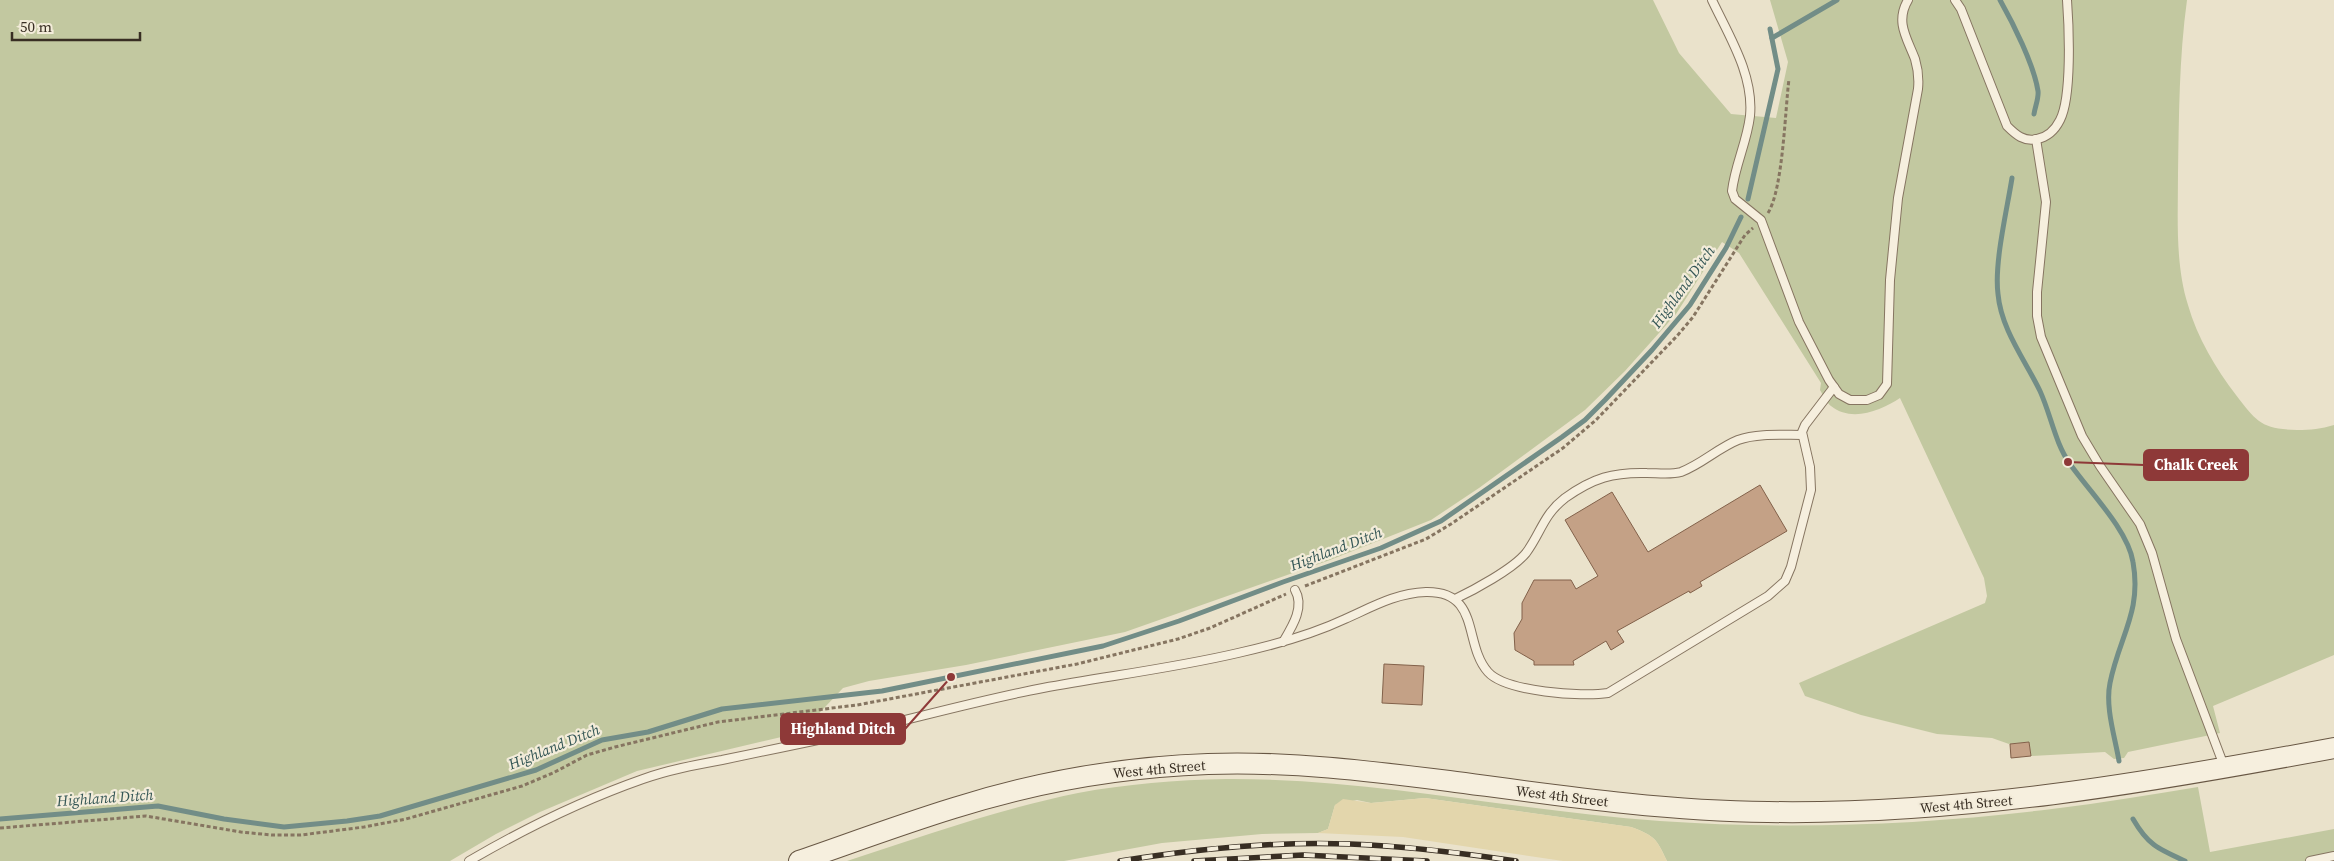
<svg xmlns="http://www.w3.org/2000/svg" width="2334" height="861" viewBox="0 0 2334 861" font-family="'Source Serif 4',serif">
<rect width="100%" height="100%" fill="#eae2cb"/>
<g fill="#c2c8a0">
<path d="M0 0H1653L1679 53 1731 114 1776 118 1788 62 1770 0H2187C2179 58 2179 116 2178 174 2178 217 2175 264 2188 305 2197 337 2216 369 2236 395 2257 422 2261 429 2297 430 2311 430 2321 429 2334 425V655L2213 706 2220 733 2128 752 2124 758 2114 759 2105 752 2031 756 2029 742 2009 744 1992 738 1937 734 1861 715 1805 696 1799 683 1985 603 1987 596 1984 578 1900 398C1882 410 1852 423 1831 406 1827 403 1823 395 1820 390L1821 383 1739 253 1722 242 1676 314 1625 371 1585 410 1479 488 1431 520 1330 560 1125 632 966 665 869 681 843 688 809 724 790 735 637 771 540 812 496 834 450 861H0Z"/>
<path d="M1226 779C1371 778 1515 811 1660 821 1791 830 1922 825 2052 809 2101 803 2149 795 2198 787L2210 852 2334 829V861H1667C1656 838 1655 836 1631 827L1425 798 1371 803 1357 800 1335 805 1328 829 1318 833 1262 834 1162 843 1064 861H847C923 836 999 809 1078 793 1126 784 1176 780 1226 779Z"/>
</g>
<path fill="#e3d6ac" d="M1425 798 1631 827C1655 836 1656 838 1667 861H1563L1403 837 1318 833 1328 829 1335 805 1343 799 1371 803Z"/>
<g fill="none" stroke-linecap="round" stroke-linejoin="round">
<g stroke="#728d87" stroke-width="5">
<path d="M2000 0C2013 23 2034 65 2038 91 2039 98 2035 107 2034 114"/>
<path d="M1772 38 1837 0"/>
<path d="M2012 178C2007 210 1994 263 1998 294 2001 329 2025 360 2040 391 2051 415 2055 443 2070 464 2089 491 2128 530 2133 562 2142 612 2119 637 2110 683 2105 707 2115 737 2119 761"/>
<path d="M1748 199 1778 69 1770 29"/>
<path d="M0 819 158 806 224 819 284 827 347 821 380 816 536 770 602 740 648 732 722 709 882 691 1103 646 1179 621 1283 582 1381 548 1441 521 1562 437 1585 420 1605 400 1652 350 1690 305 1726 248 1741 217"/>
<path d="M2133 819C2148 845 2158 849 2185 861"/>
</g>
</g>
<g fill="#c4a186" stroke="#82614a">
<path d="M1760 485 1787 531 1700 582 1702 586 1690 593 1689 591 1617 631 1624 642 1611 650 1606 641 1573 661 1574 665H1534V661L1515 650 1514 633 1522 619V603L1534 580H1571L1576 589 1598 576 1565 520 1612 492 1648 552Z"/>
<path d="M1384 664 1424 666 1422 705 1382 703Z"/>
<path d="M2029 742 2031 756 2011 758 2010 744Z"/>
</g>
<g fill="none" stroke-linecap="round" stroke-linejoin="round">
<defs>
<g id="service">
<path d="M1712 0C1729 36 1754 75 1750 116 1747 142 1735 165 1732 191L1735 199 1761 220 1799 322 1829 380 1839 394 1850 400H1867L1879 395 1887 384 1890 280 1898 198 1918 89C1919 79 1918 69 1915 59 1907 38 1895 22 1908 0"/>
<path d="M1955 0 1961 9 2007 126C2016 135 2024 142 2037 139 2048 137 2055 130 2060 120 2072 97 2069 27 2067 0"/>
<path d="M2036 139 2046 202 2037 292V316L2041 337 2082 436 2100 466 2140 524 2152 553 2176 639 2224 766"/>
<path d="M1455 599C1474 590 1513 569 1526 553 1541 533 1543 515 1565 498 1593 478 1613 472 1647 473 1657 473 1671 475 1681 472 1702 464 1718 448 1738 440 1757 433 1782 435 1802 435"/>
<path d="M1283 642C1292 627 1305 607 1295 590"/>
<path d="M469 861C524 829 583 800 643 779 668 770 695 765 722 760 760 752 799 744 837 736 906 721 974 701 1043 688 1108 676 1174 668 1238 653 1274 645 1311 635 1345 619 1372 607 1396 593 1426 592 1481 591 1463 644 1488 672 1506 692 1582 697 1608 693L1768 596 1785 581 1791 567 1811 490 1810 467 1802 432 1805 425 1834 387"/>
<path d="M2310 861 2334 856"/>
</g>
<path id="secondary" d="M799 861C851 843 902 824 954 808 1036 782 1123 767 1208 764 1289 761 1369 771 1449 781 1555 795 1661 811 1768 812 1960 815 2146 783 2334 748"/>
</defs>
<use href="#service" stroke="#867561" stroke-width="10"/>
<use href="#secondary" stroke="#685744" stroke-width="22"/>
<g stroke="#867561" stroke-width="3" stroke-dasharray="4 2.5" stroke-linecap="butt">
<path d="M1768 213C1783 189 1785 111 1789 79"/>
<path d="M1305 586 1426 539 1451 524 1563 448 1596 420 1677 336 1693 317 1745 235 1753 228"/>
<path d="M0 828 146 816 241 832 272 835H301L364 827 406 819 522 786 553 773 587 755 615 747 718 722 857 705 1077 664 1178 639 1210 628 1286 594"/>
</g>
<use href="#service" stroke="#f6efde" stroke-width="8"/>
<use href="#secondary" stroke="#f6efde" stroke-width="20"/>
<defs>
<g id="rail">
<path d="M1120 861C1196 849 1273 841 1350 844 1406 846 1461 853 1516 861"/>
<path d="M1194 861 1303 855 1427 861"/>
</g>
</defs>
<use href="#rail" stroke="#382e23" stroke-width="5.5"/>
<use href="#rail" stroke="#f3ecda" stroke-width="4" stroke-dasharray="11" stroke-linecap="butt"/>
</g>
<g text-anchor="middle" stroke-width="4.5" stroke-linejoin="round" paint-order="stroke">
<g font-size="14" fill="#382e23" stroke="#f3ecda">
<text transform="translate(1159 769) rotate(-5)" y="5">West 4th Street</text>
<text transform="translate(1562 796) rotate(7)" y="5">West 4th Street</text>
<text transform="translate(1966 804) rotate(-5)" y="5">West 4th Street</text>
</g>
<g font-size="15" font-style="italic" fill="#345655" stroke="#f3ecda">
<text transform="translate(1683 287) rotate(-54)" y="5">Highland Ditch</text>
<text transform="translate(1336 549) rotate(-21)" y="5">Highland Ditch</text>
<text transform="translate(554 747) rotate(-22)" y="5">Highland Ditch</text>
<text transform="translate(105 798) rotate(-4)" y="5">Highland Ditch</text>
</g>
</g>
<path fill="none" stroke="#8e3938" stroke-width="2" d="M2068 462L2144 465M951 677L905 729"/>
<g fill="#8e3938" stroke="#f3ecda" stroke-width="2">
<circle cx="2068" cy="462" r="5"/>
<circle cx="951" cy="677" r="5"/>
</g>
<g fill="#8e3938" stroke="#8e3938" stroke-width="2">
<rect x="2144" y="450" width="104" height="30" rx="5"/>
<rect x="781" y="714" width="124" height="30" rx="5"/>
</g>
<g font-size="15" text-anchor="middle" font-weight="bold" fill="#fff">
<text x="2196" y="470">Chalk Creek</text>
<text x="843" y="734">Highland Ditch</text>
</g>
<path d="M12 32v8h128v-8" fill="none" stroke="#382e23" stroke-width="2.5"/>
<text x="20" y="32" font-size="15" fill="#382e23" stroke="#f3ecda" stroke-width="4" paint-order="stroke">50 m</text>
</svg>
